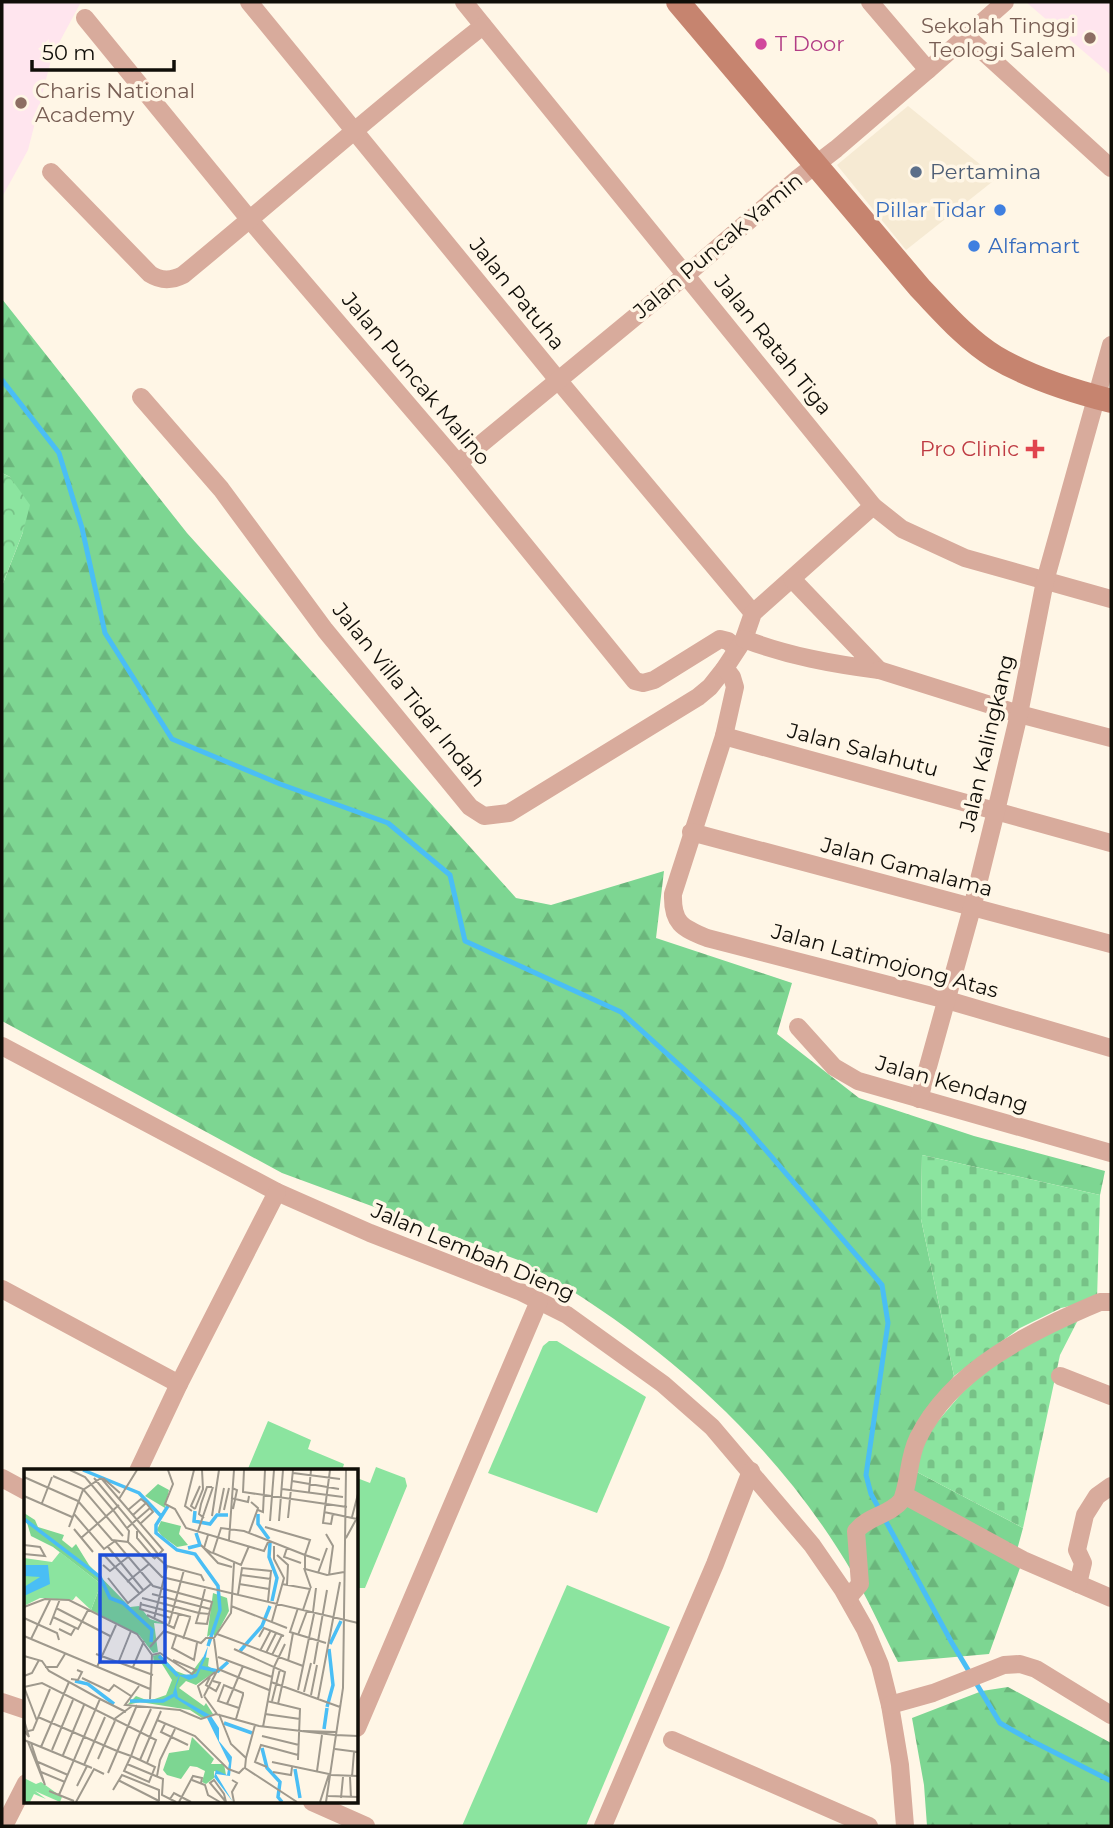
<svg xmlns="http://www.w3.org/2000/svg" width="1113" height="1828" viewBox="0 0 1113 1828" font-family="Montserrat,sans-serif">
<defs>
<pattern id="forest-firs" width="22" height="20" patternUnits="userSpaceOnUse" patternTransform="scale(1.75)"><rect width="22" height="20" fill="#7dd692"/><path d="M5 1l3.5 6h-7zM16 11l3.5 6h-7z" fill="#6bb67c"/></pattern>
<pattern id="cemetery-stones" width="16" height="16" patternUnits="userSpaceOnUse" patternTransform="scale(1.75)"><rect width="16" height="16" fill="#8be49f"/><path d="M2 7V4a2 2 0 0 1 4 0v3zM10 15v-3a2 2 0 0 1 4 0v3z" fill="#77c287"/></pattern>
<pattern id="park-crowns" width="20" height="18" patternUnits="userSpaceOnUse" patternTransform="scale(1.75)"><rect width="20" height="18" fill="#8be49f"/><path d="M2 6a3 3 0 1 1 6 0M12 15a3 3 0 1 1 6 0" fill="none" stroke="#77c287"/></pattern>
</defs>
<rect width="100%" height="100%" fill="#fff6e6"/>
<path fill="#f6ead3" d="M908 106 997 178 906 250 837 165Z"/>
<g fill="#ffe5ee">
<path d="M2 2H81L52 56 28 150 2 197Z"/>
<path d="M1026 2H1111V75Z"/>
</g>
<g fill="#8be49f">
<path d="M549 1341H557L646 1397 597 1513 488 1473 543 1346Z"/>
<path d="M268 1421 311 1440 308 1449 344 1464 342 1471H247Z"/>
<path d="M376 1467 405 1478 407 1486 365 1588H357V1478L370 1483Z"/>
<path d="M567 1585 670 1627 586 1826H462Z"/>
</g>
<g fill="url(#forest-firs)">
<path d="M2 299 187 533 516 898 551 905 664 871 656 938 792 983 777 1034 859 1098 974 1136 1105 1171 1100 1195 922 1155 921 1219 954 1376 922 1419 915 1471 1023 1528 1014 1561 1021 1565 989 1654 898 1662C883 1633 869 1601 852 1572 775 1440 654 1334 521 1261L282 1173 2 1021V586L23 532 10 477 2 473Z"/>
<path d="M1008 1687 1111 1743V1826H927L924 1785 912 1718 982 1691Z"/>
</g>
<g fill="url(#cemetery-stones)">
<path d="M922 1155 1100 1195 1097 1300 1061 1308 1020 1328 954 1376 921 1219Z"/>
<path d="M1079 1318 1060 1355 1023 1528 915 1471 925 1436 962 1393 999 1359Z"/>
</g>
<path fill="url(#park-crowns)" d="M2 473 10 477 30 505 23 532 2 586Z"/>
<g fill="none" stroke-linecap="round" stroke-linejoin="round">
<path stroke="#4abef5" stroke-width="5" d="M2 380 59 453 82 528 105 633 172 739 280 784 388 823 450 875 465 941 621 1012 739 1119 882 1285 888 1323 866 1475 871 1494 952 1643 1000 1723 1026 1738 1111 1781"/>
<g stroke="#d8ab9c" stroke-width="18">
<path d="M249 2 558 380 753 613"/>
<path d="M464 2 873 506 902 529 965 558 1111 599"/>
<path d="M85 18 250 220 458 463 635 681 643 683 654 680 720 639 728 641 737 649"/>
<path d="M965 35 1111 168"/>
<path d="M928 70 1005 2"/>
<path d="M51 172 150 274C161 281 171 281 183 275 283 193 380 106 483 26"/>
<path d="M141 397 221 489 325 630 470 807 484 816 509 813 698 697 710 687 725 668 744 639 753 613 873 506"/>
<path d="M458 463 686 275 797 179 836 149 928 70 870 2"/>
<path d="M744 639C788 656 833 664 879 670L792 579"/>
<path d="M725 668 732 677 735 687 724 736 673 894C672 923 682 928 707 938L947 1000 1111 1048"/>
<path d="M879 670 1019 714 1111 738"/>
<path d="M724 736 1111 843"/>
<path d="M691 832 1111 944"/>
<path d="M798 1027 834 1067 858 1081 1111 1153"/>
<path d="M2 1046 277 1192 370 1233 519 1291 567 1315 663 1384 712 1427 812 1545 843 1590 865 1629 880 1665 890 1705 900 1765 905 1826"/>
<path d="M919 1099 972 908 996 811 1019 714 1045 581 1111 345"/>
<path d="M2 1289 179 1384"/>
<path d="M1060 1376 1111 1396"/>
<path d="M138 1471 179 1384 277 1192"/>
<path d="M2 1478 26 1491"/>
<path d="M904 1495 1023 1560 1111 1598"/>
<path d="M1078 1584 1083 1563 1077 1550 1085 1515 1097 1496 1111 1486"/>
<path d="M848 1598 860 1584 856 1531C868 1516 890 1515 902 1500 910 1480 908 1458 918 1438 952 1369 1033 1330 1100 1302H1111"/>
<path d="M2 1702 26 1710"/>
<path d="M890 1705 933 1693 1004 1665 1020 1664 1036 1669 1111 1715"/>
<path d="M357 1728 539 1301"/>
<path d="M672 1740 869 1826"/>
<path d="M312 1802 366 1826"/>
<path d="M4 1826 26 1783"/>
<path d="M603 1826 715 1564 751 1471"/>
</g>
<path stroke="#c6846f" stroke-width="24" d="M678 2 920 288C943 312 966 339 995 357 1030 378 1072 391 1111 401"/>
</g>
<g fill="#8d6e63" stroke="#fff6e6" stroke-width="2.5">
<circle cx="1090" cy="38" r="7"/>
<circle cx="21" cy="103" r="7"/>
</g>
<circle fill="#d1479c" stroke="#fff6e6" stroke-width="2.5" cx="761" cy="44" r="7"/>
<circle fill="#5c6f8a" stroke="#fff6e6" stroke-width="2.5" cx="916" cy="172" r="7"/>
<g fill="#3f7fe0" stroke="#fff6e6" stroke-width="2.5">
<circle cx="1000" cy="210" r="7"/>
<circle cx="974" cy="246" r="7"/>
</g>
<path fill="#e0444e" stroke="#fff6e6" stroke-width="2.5" d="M1031.5 438.5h7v7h7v7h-7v7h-7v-7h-7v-7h7z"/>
<g text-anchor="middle" stroke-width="7" stroke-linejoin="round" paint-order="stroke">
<g font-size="21" fill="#785e54" stroke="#fff6e6" text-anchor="end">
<text x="1076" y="33">Sekolah Tinggi<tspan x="1076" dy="24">Teologi Salem</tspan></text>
<text x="35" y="98" text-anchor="start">Charis National<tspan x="35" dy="24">Academy</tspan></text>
</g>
<g font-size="21" fill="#b23c85" stroke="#fff6e6" text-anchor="start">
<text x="775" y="51">T Door</text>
</g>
<g font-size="21" fill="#4e5e75" stroke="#fff6e6" text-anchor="start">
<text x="930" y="179">Pertamina</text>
</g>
<g font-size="21" fill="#366cbe" stroke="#fff6e6" text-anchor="end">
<text x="986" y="217">Pillar Tidar</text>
<text x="988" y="253" text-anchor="start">Alfamart</text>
</g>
<g font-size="21" fill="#100e08" stroke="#fff6e6">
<text transform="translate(718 246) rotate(-40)" y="7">Jalan Puncak Yamin</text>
<text transform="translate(517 294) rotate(51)" y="7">Jalan Patuha</text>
<text transform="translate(773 345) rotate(51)" y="7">Jalan Ratah Tiga</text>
<text transform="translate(416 379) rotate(50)" y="7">Jalan Puncak Malino</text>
<text transform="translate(409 695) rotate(51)" y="7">Jalan Villa Tidar Indah</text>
<text transform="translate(987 743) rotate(-77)" y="7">Jalan Kalingkang</text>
<text transform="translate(863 750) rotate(15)" y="7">Jalan Salahutu</text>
<text transform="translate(907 867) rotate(15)" y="7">Jalan Gamalama</text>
<text transform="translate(885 961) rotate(15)" y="7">Jalan Latimojong Atas</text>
<text transform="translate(952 1084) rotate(16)" y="7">Jalan Kendang</text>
<text transform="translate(473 1252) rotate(23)" y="7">Jalan Lembah Dieng</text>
</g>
<g font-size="21" fill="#be3a42" stroke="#fff6e6" text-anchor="end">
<text x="1019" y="456">Pro Clinic</text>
</g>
</g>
<g transform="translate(24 1469)">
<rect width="334" height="334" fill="#fff6e6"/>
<path d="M0 309 12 315 17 313 38 328 36 333 11 322 22 330 10 325 6 333H0Z" fill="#8be49f"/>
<path d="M134 15 145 21 141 39 121 27ZM0 44 11 51 14 58 40 66 38 71 48 79 52 75 65 96 106 138 115 137 126 150 141 155 130 154 134 183 129 184 115 166 67 141 77 115 29 78 7 67ZM137 52 157 57 155 65 164 76 153 78 138 67 133 61ZM189 124 203 129 205 142 191 168 189 164 183 168ZM135 185 152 202 165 207 179 188 185 189 184 197 192 202 172 216 162 212 155 219 180 237 182 234 189 245 178 249 166 241 116 233 103 236 112 227 125 232 142 226 148 211 138 195H130L129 187ZM168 268 190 290 187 295H200L202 306 190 302V309L182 315 178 313 181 302 173 298 166 297 157 310 143 306 139 301 145 284 165 281Z" fill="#7dd692"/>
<path d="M36 83 77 115 67 141 52 127 49 131 16 129 0 137V89L28 93Z" fill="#8be49f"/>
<path d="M0 96H24L26 115 0 127V118L16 108 0 107ZM184 177 182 188 173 208 165 211 156 207 152 218 154 228 186 246 181 248 151 229 149 224 155 206 172 205ZM187 247 195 259V272L208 288 206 307 192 305 209 333 190 308 192 301 203 306 205 294 183 249Z" fill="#4abef5"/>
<path fill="none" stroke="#4abef5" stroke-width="3.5" d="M59 1 115 24 137 47M144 37 132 56V64L153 81 171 85 194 117 196 141 184 177M171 42 170 52 186 55 193 46H204M234 45V55L245 70M0 50 76 108 86 129 99 134 128 161 127 173M246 74 245 88 253 109 248 132M164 79 176 76 172 64M306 175 317 152M216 182 238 157 246 137M135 187 154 207M175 198 194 202 204 193M51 212 64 215 90 235M106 232H139L150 226M303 238 309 216 305 180M200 254 228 264M300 260 303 239M238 279 243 299 256 313 254 328 258 333M271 300 276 329"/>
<path fill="none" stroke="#9f998d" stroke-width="2" d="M46 1 61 8 89 41 105 62 104 73M144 1 149 15 141 35 151 40 162 59 240 82 245 71M220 1 219 23 323 38M306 1 299 54 307 55 309 44M269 4 316 10M29 7 59 20 99 67M0 8 54 32M70 9 134 85M77 9 139 81 130 90M79 9 96 24M268 12 315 20M208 19 213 21 209 40M258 20 319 28M285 23 287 1M0 27 48 48M207 29 224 33 225 27M95 30 113 1M54 32 88 71 104 73 138 108 334 154M18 34 28 8M171 40 179 20 178 1M171 40 167 37 176 17M104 41 117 30 122 34M200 41 205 19M234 41 239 43 241 1M168 42 161 37 170 1M300 43 333 50M195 44 200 19M50 45 80 80 91 72 129 117 188 133 185 145 175 144 172 154 183 155 185 145M109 46 122 34 126 39M188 47 195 1M328 48 334 25M180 49 175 45 177 35 183 18H188M264 49 269 1M246 52 250 1M255 52 259 1M116 55 129 43 126 39M45 58 59 21 77 9M241 58 286 71 281 86 296 91M103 59 126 39M50 60 69 83M113 62V69L130 89M174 62 189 18M225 64 234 39 227 33M302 65 309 77 305 106M184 66 180 79 188 84M57 69 95 36M322 69 334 47M205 71 210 1M0 76 16 78 21 87 0 85M177 76 194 94 208 98M225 77 217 96 189 84 197 59 220 62 281 86V100L303 106 320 103M84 78 120 122M263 79 260 88 277 94M253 86 264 96 263 116M81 87 116 125M133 88 143 97 177 106 180 112M79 96 86 102 104 88M280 99 287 119M294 104 303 79M217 106 247 110M84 109 104 134 127 115M103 113 125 95M215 115 245 120M258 115 286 120 279 141M128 125 186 140M214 125 218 99 247 102 244 132M118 129 175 144 181 120M117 133 116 140 147 149M116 135 167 148M207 137 263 159M0 138 21 130 45 131 113 165 128 186 126 230M32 139 86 167M274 139 266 163 302 174M289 143 292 119M123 146 150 159 155 145M29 148 54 160 64 141M0 149 33 164 35 171M130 150 143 97M248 152 260 109 250 90V77M145 155 160 101M26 156 36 130M35 160 47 166 51 159M193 165 279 197M274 166 283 142M0 167 126 220M152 167 148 179 170 191 173 174M235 168 240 159 260 167M190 169 207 144 210 94M7 170 26 131M159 170 166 149M126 178 140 162 177 174 182 169H190M210 180 261 203 254 235M236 182 247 161M242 184 252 164M72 185 129 206M128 186 136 184 168 205 172 201 149 191M248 186 258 166M0 187 18 192 25 202 76 230 35 326M194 188 248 208M95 192 107 162M264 192 269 164M290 195 303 121M21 198H33L41 185M73 198 92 156M109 198 120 172M194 200 245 221M0 207 8 204 15 191M186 208 182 216 192 222 196 214 189 212M58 209 85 222 90 216 107 227M47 210 54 211 58 203 53 201M247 213 316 238M115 217 101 236 156 241 177 250 192 245 235 257 311 266M0 218 18 214 132 271 123 294M0 218 13 252M274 221 290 145M280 223 287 194M287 226 293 196M180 227 194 200 190 170M180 227 193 245M178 229 174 217 191 203M76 230 102 243M294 230 316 113M243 232 276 240 274 291M248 232 256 200M203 235 219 197M195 245 207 275 222 289 221 299 273 333M241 245 276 250M14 248 93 282 107 287 116 291 131 298 125 313 100 302 107 287 113 271 127 240M212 250 219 226V224L200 216 194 232 215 239M0 251 5 268 1 263M89 251 108 237M133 251 171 267 204 300 215 304 220 299M141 255 137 263 164 276M239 258 250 198 261 175M279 262 312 263M0 263 9 261 26 220M311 266 334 267M238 267 275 276M0 271 68 299M4 273 21 316 7 274M17 278 45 213M311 280 334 283M28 281 49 231M39 286 60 236M222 289 231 256M74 290 91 252M116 291 137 242M14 293 44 306M248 293 305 305 296 333M103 295 139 310 138 326 152 333M60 296 81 248M243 298 231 293 237 276 274 286M293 302 298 266M17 303 41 313M249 303 267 306 268 298M84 304 113 236M307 306 334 307M133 307 136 291 151 260M326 308 327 329M328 308 330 283M94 311 135 332M168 311 181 316 184 326 196 333M190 311 200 325 202 333 186 314ZM208 311 213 314 208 323 210 333M53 317 63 297M89 321 98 306 135 321V332M25 322 50 332M304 327 334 328M317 329 319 308M146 330 150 324 167 333M52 333 70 300 80 305M155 333 169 307 178 309 177 314M302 333 319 219 322 1"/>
<path fill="#1d4ed8" fill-opacity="0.15" stroke="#1d4ed8" stroke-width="3.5" d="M76 86H141V193H76Z"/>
<rect width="334" height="334" fill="none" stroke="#100e08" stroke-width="3.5"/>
</g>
<rect width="1113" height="1828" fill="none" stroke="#100e08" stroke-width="7"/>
<path d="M32 60v10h142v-10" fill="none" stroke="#100e08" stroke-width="3.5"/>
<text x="42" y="60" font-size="21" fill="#100e08" stroke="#fff6e6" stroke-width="5" paint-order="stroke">50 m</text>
</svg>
